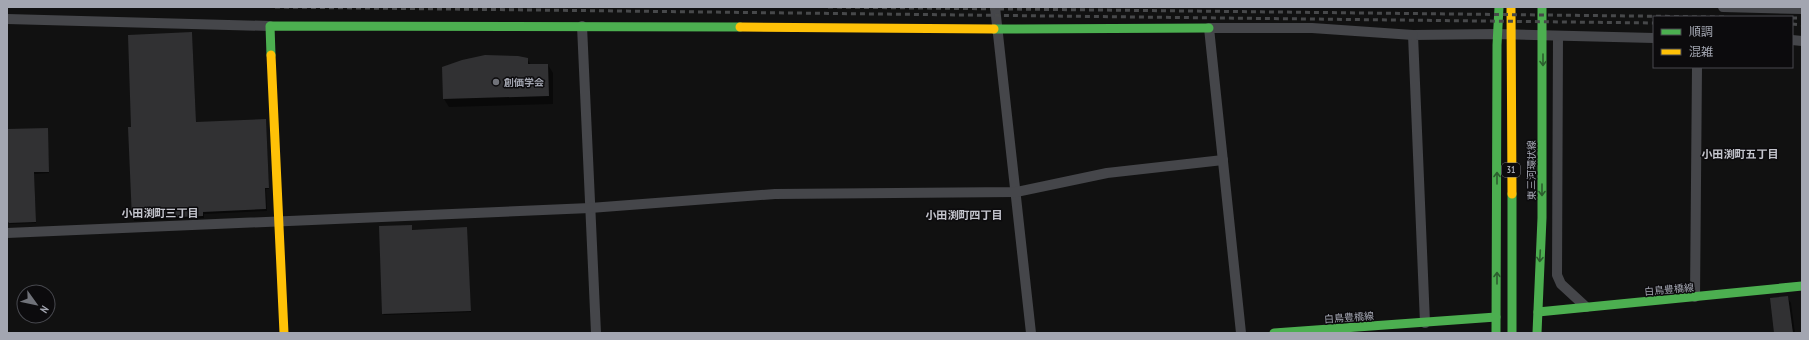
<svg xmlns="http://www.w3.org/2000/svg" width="1809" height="340" viewBox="0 0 1809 340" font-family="'PT Sans Narrow','Noto Sans JP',sans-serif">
<rect width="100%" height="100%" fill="#111"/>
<g fill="#0007">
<path d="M192 33 196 123 265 120 266 121 269 189H266L267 211 204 214V218L134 221 132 127Z"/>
<path d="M527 59 531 65H548L553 73V104L449 107 444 99V68Z"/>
<path d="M47 129 49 173 34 174 36 223 11 224 7 223V130Z"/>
<path d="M411 226 412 231 466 228 471 312 384 315 383 314Z"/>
<path d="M1787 297 1791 303 1795 333H1775Z"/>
</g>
<g fill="#313133">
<path d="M192 32 196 122 266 119 269 188H265L266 209 203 212V216L132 219 128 127H131L128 35Z"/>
<path d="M485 55 518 56 528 58V64H548L549 96 443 99 442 67 462 60Z"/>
<path d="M48 128 49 172H34L36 222 9 223 7 221V129Z"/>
<path d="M412 225V230L467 227 471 311 382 314 379 226Z"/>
<path d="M1788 296 1793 333H1774L1770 298Z"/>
</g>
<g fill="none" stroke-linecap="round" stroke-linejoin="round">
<path stroke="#47484b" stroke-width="2.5" stroke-dasharray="2 3" stroke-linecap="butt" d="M1403 7V8"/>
<g stroke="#45464a" stroke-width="10">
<path d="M995 7 1031 333"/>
<path d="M1723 7 1802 9"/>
<path d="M7 19 270 26"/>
<path d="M582 26 596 333"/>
<path d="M1558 36 1557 275 1561 284 1586 307"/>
<path d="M1792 40 1802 41"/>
<path d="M7 233 590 208 775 194 1016 192 1107 173 1223 160"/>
<path d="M1695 297 1697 67"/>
<path d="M1425 323 1413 35 1496 34 1654 38"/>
<path d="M1241 333 1209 28H1312L1413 35"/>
</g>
<g stroke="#4caf50" stroke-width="9">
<path d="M994 29 1209 28"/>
<path d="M271 55 270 26 740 27"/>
<path d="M1512 194V333"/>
<path d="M1538 312 1802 286"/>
<path d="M1274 333 1496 317"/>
<path d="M1496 333 1497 45 1499 7"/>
<path d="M1537 333 1542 218V7"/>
</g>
<g stroke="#ffc107" stroke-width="9">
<path d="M1511 7 1512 194"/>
<path d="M740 27 994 29"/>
<path d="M271 55 284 333"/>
</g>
<g stroke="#47484a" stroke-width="3" stroke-dasharray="5 4" stroke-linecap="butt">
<path d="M275 7 1654 23"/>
<path d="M828 7 1724 17"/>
<path d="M1792 18H1802"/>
<path d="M1792 24 1802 25"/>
</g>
</g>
<defs><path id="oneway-shaft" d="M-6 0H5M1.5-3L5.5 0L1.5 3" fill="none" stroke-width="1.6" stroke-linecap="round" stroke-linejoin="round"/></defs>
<g stroke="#2c5d2e">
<use href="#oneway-shaft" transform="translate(1543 60) rotate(90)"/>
<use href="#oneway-shaft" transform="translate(1497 178) rotate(-90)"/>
<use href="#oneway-shaft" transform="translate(1542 190) rotate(90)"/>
<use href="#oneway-shaft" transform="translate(1540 256) rotate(93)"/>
<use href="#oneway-shaft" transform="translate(1497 278) rotate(-90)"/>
</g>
<circle fill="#707279" stroke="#0c0b0d" stroke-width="1.5" cx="496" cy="82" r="4"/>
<g text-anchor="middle" stroke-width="3" stroke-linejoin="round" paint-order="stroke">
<rect fill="#0c0b0d" stroke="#767880" stroke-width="1" x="1502" y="163" width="18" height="14" rx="3"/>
<g font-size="9" font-weight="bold" fill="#a3a6b1">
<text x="1511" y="173">31</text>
</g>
<g font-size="10" font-weight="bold" fill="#a3a6b1" stroke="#0c0b0d" text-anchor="start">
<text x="504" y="86">創価学会</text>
</g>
<g font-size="10" fill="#a3a6b1" stroke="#0c0b0d">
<text transform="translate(1531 170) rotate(-90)" y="4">東三河環状線</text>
<text transform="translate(1669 289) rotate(-5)" y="4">白鳥豊橋線</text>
<text transform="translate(1349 317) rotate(-4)" y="4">白鳥豊橋線</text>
</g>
<g font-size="11" font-weight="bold" fill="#c4c5cd" stroke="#0c0b0d">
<text x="1740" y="158">小田渕町五丁目</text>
<text x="160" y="217">小田渕町三丁目</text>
<text x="964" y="219">小田渕町四丁目</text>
</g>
</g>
<rect width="1809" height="340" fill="none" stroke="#a3a6b1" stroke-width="16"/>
<rect x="1653" y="16" width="140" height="52" fill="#0c0b0d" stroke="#48494f"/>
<rect x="1661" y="29" width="20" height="6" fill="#4caf50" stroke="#48494f"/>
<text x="1689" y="36" font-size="12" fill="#a3a6b1">順調</text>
<rect x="1661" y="49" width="20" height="6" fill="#ffc107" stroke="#48494f"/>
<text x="1689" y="56" font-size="12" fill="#a3a6b1">混雑</text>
<g transform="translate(36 304) rotate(123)"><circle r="19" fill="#0c0b0d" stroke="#48494f"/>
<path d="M0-3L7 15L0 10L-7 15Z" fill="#707279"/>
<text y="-6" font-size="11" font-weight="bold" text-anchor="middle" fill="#a3a6b1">N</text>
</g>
</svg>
